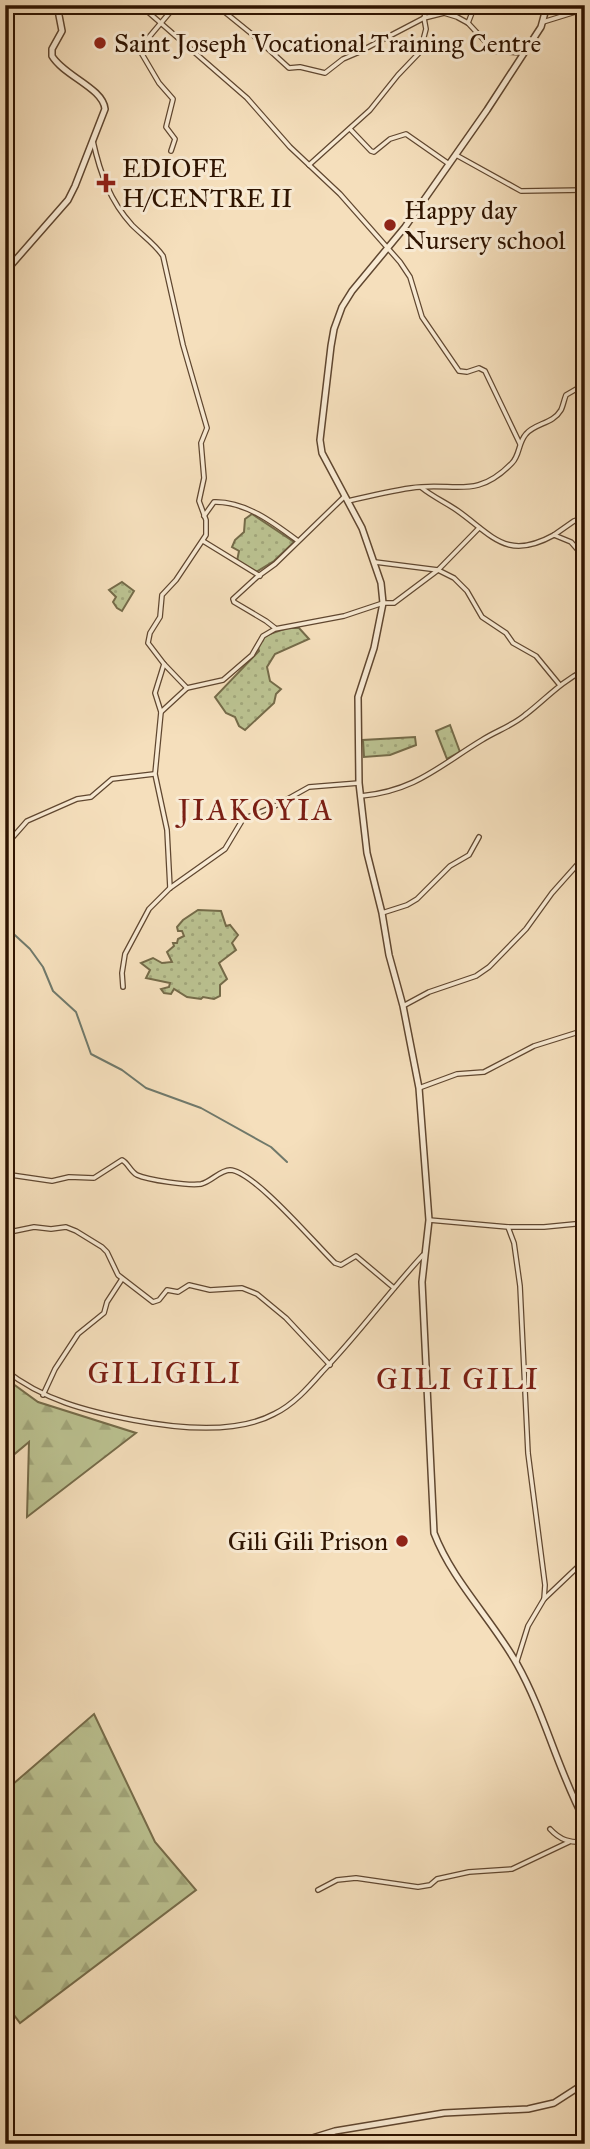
<svg xmlns="http://www.w3.org/2000/svg" width="590" height="2149" viewBox="0 0 590 2149" font-family="'IM FELL Great Primer',serif">
<defs>
<pattern id="grass-dots" width="8" height="8" patternUnits="userSpaceOnUse" patternTransform="scale(1.75)"><rect width="8" height="8" fill="#bbc291"/><path d="M2 2h.1M6 6h.1" fill="none" stroke="#a1a67b" stroke-width="1.8" stroke-linecap="round"/></pattern>
<pattern id="forest-firs" width="22" height="20" patternUnits="userSpaceOnUse" patternTransform="scale(1.75)"><rect width="22" height="20" fill="#bbc291"/><path d="M5 1l3.5 6h-7zM16 11l3.5 6h-7z" fill="#a1a67b"/></pattern>
</defs>
<rect width="100%" height="100%" fill="#f5dfbc"/>
<filter id="stains"><feTurbulence type="fractalNoise" baseFrequency=".00286" numOctaves="4"/><feColorMatrix values="0 0 0 0 .2 0 0 0 0 .09 0 0 0 0 .02 0 0 0 .5 -.17"/></filter>
<radialGradient id="worn" r=".72"><stop offset=".6" stop-color="#630" stop-opacity="0"/><stop offset="1" stop-color="#630" stop-opacity=".3"/></radialGradient>
<g fill="url(#grass-dots)" stroke="#756b49" stroke-width="2">
<path d="M252 514 294 542 274 561 256 572 237 561 239 551 232 547 235 540 244 532 245 519Z"/>
<path d="M122 582 134 591 122 611 117 608 113 602 116 597 109 590Z"/>
<path d="M287 628H299L309 639 275 654 267 667 270 681 281 689 276 694 274 703 245 730 239 726 235 717 226 713 215 697 259 651 257 644 264 636Z"/>
<path d="M450 725 460 752 447 759 436 731Z"/>
<path d="M415 737 416 745 390 755 364 757 363 740Z"/>
<path d="M198 910 221 911 226 926 230 925 238 935 232 943 236 950 219 963 227 979 220 985V996L214 999 203 997 201 999 187 997 174 989 171 994 164 993 161 989 169 987 170 983 146 978 150 970 141 963 153 958 162 963 172 962 167 952 174 946 173 943H177L178 939 184 936 182 931H178L177 927 183 920Z"/>
</g>
<g fill="url(#forest-firs)" stroke="#756b49" stroke-width="2">
<path d="M5 1378 38 1402 136 1433 27 1517 29 1442 5 1462Z"/>
<path d="M94 1714 155 1842 196 1890 20 2023 5 2003V1791Z"/>
</g>
<g fill="none" stroke-linecap="round" stroke-linejoin="round">
<path stroke="#70796b" stroke-width="2" d="M5 926 30 949 43 967 53 991 76 1012 91 1054 122 1070 146 1088 201 1108 271 1147 287 1162"/>
<defs>
<g id="minor">
<path d="M140 5 247 98 290 147 340 194 400 262 410 277 422 317 459 371 467 372 479 368 485 371 520 444"/>
<path d="M216 5 253 35 289 68 300 67 325 73 343 59 357 53 424 18 444 13 457 17 468 23 494 51 523 53"/>
<path d="M543 22 585 9"/>
<path d="M468 23 475 5"/>
<path d="M350 129 371 151 374 152 390 139 406 134 449 164"/>
<path d="M93 141C100 173 110 201 132 225 143 236 155 244 163 256L183 345 207 428 201 443 204 478 199 501 206 520V535L176 580 162 595 160 617 150 633 148 643 164 664 155 693 161 712"/>
<path d="M171 151 175 139 166 127 173 99 159 83 139 49 176 5"/>
<path d="M456 155 521 191 585 190"/>
<path d="M309 165 370 110 398 75 420 52 426 29 424 18 428 5"/>
<path d="M422 488C433 497 447 503 458 511 493 536 507 561 554 535L571 542 585 558"/>
<path d="M348 501C369 496 390 491 411 488 454 481 475 501 512 463 520 455 518 443 526 434 535 423 553 424 561 410 563 406 564 400 566 395L585 384"/>
<path d="M204 516 214 502C245 501 274 523 298 541"/>
<path d="M554 535 574 521 585 517"/>
<path d="M203 541 260 576"/>
<path d="M375 562 438 570 454 578 467 591 482 617 506 633 513 643 536 656 559 684"/>
<path d="M275 628 266 621 234 602 233 599 257 577 275 564 345 496"/>
<path d="M164 664 187 688"/>
<path d="M5 771 9 780 5 789"/>
<path d="M361 796C415 791 439 766 482 740 496 731 512 726 525 715 546 699 560 682 585 670"/>
<path d="M5 846 27 821 77 799 91 797 112 779 154 774"/>
<path d="M170 888 167 830 155 774 161 712 187 688 223 680 252 655 263 636 275 629 344 616 383 603H394L438 570 479 528"/>
<path d="M382 913 407 905 417 899 450 866 469 855 479 837"/>
<path d="M123 987 122 973 125 954 149 909 170 888 225 849 243 819 275 806 309 787 359 783"/>
<path d="M403 1006 429 992 476 976 489 967 526 929 552 893 585 856"/>
<path d="M419 1088 457 1074 484 1072 534 1046 585 1030"/>
<path d="M5 1178 11 1175 52 1181 69 1177 94 1178 122 1160C128 1163 130 1171 137 1175 148 1180 189 1186 201 1184 211 1182 220 1170 230 1170 254 1171 316 1245 335 1263L341 1265 356 1256 394 1288"/>
<path d="M429 1220 508 1227 514 1243 520 1286 528 1453 545 1585 544 1599 528 1626 517 1661"/>
<path d="M508 1227H544L585 1223"/>
<path d="M5 1233 34 1227 51 1229 66 1227 76 1231 102 1247 107 1252 118 1275 153 1302 159 1300 167 1290 178 1292 189 1285 210 1290 242 1288 257 1294 286 1318 330 1365"/>
<path d="M5 1370C43 1400 86 1411 133 1420 175 1428 235 1435 274 1414 293 1405 308 1388 322 1372 358 1335 388 1293 423 1255"/>
<path d="M43 1395 55 1369 78 1334 104 1313 107 1302 122 1279"/>
<path d="M544 1599 585 1560"/>
<path d="M550 1829C560 1840 570 1843 585 1842"/>
<path d="M318 1890 337 1880 356 1878 418 1887 430 1885 437 1879 469 1872 512 1869 569 1842"/>
</g>
<g id="tertiary">
<path d="M547 5 541 27 487 110 405 227 352 291 342 307 334 329 331 346 320 440 322 453 362 528 381 583 383 603 374 648 358 697 359 783 367 853 382 913 389 955 403 1006 419 1088 429 1220 422 1282 434 1533C453 1582 491 1618 517 1664 545 1714 558 1771 585 1821"/>
<path d="M5 272 68 200 75 186 105 109C103 88 64 76 52 56V49L62 31 57 5"/>
<path d="M293 2144 335 2131 444 2113 528 2109 554 2103 585 2083"/>
</g>
</defs>
<use href="#minor" stroke="#604730" stroke-width="6"/>
<use href="#tertiary" stroke="#604730" stroke-width="8"/>
<use href="#minor" stroke="#f8ead3" stroke-width="3.5"/>
<use href="#tertiary" stroke="#f8ead3" stroke-width="5"/>
</g>
<g fill="#8f2418" stroke="#f8ead3" stroke-width="2.5">
<circle cx="100" cy="43" r="7"/>
<path d="M102.5 172.5h7v7h7v7h-7v7h-7v-7h-7v-7h7z"/>
<circle cx="390" cy="225" r="7"/>
<circle cx="402" cy="1541" r="7"/>
</g>
<g text-anchor="middle" stroke-width="6" stroke-linejoin="round" paint-order="stroke">
<g font-size="26" fill="#2f1401" stroke="#f8ead3" text-anchor="start">
<text x="114" y="52">Saint Joseph Vocational Training Centre</text>
<text x="122" y="177">EDIOFE<tspan x="122" dy="30">H/CENTRE II</tspan></text>
<text x="404" y="219">Happy day<tspan x="404" dy="30">Nursery school</tspan></text>
<text x="388" y="1550" text-anchor="end">Gili Gili Prison</text>
</g>
<g font-size="30" letter-spacing="2" fill="#7a1f14" stroke="#f8ead3">
<text x="256" y="820">JIAKOYIA</text>
<text x="165" y="1383">GILIGILI</text>
<text x="458" y="1389">GILI GILI</text>
</g>
</g>
<rect width="590" height="2149" fill="none" stroke="#f5dfbc" stroke-width="28"/>
<rect x="7" y="7" width="576" height="2135" fill="none" stroke="#2f1401" stroke-width="3.5"/>
<rect x="14" y="14" width="562" height="2121" fill="none" stroke="#2f1401" stroke-width="2"/>
<rect width="100%" height="100%" filter="url(#stains)"/>
<rect width="100%" height="100%" fill="url(#worn)"/>
</svg>
